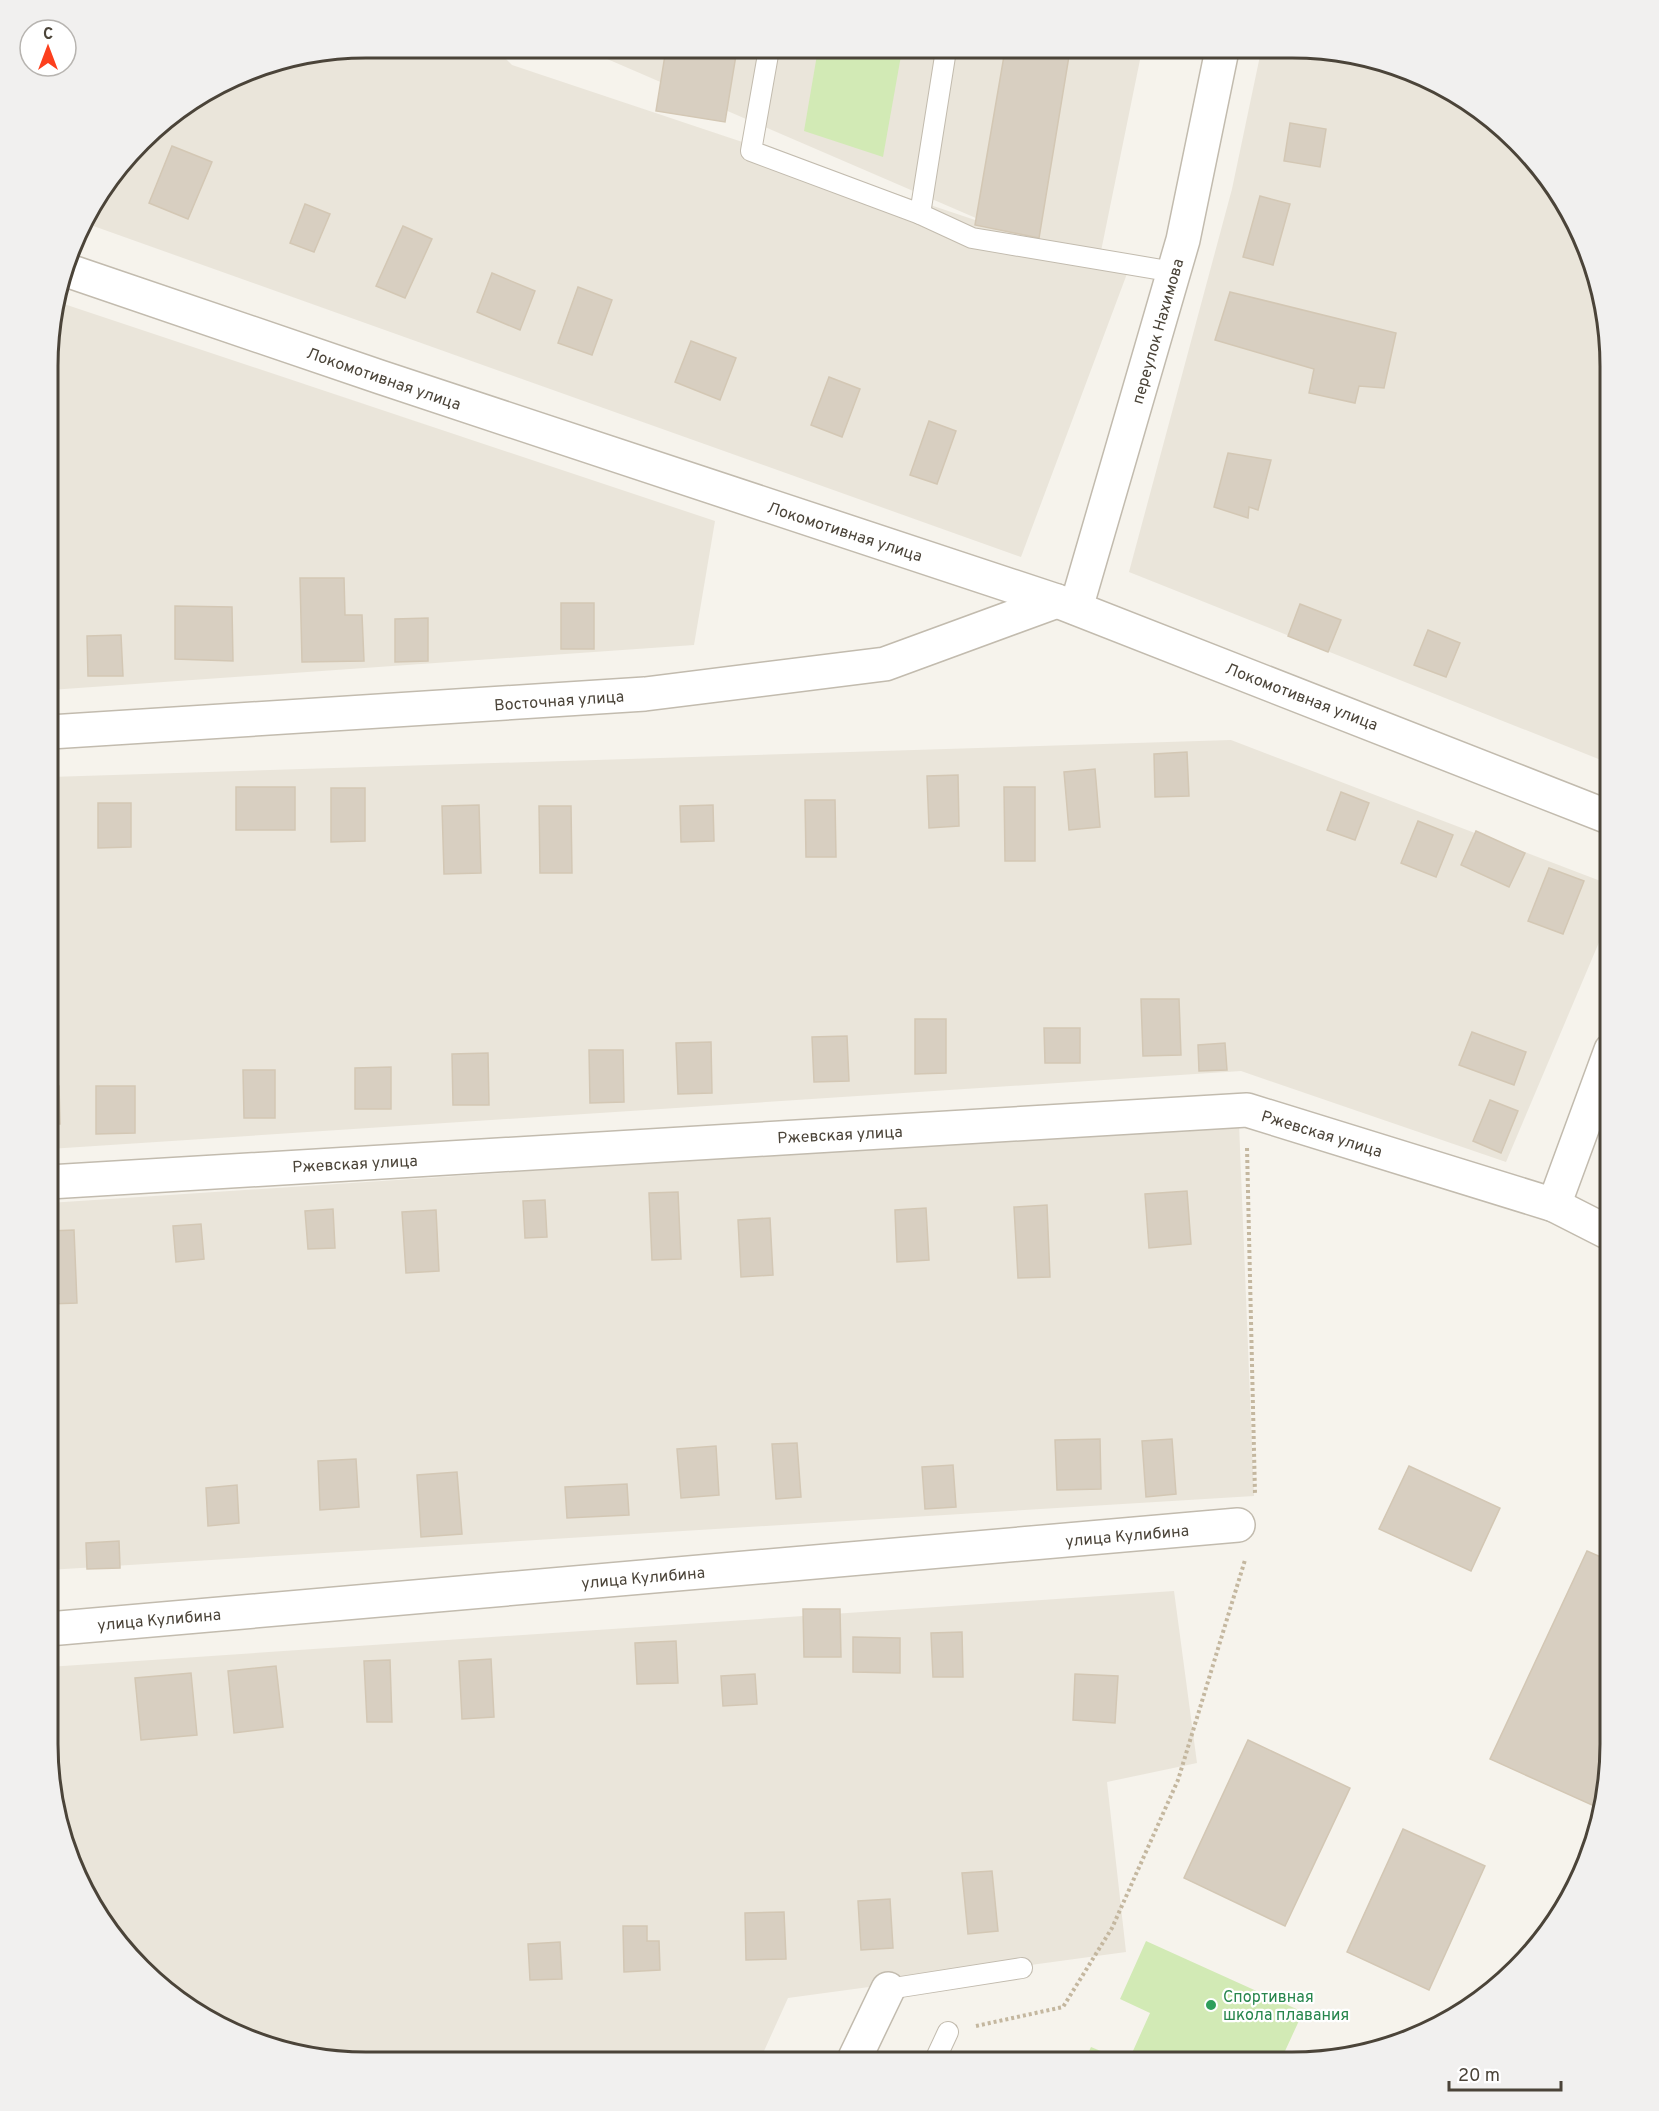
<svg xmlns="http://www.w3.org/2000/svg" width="1659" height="2111" viewBox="0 0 1659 2111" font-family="Overpass,sans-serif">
<rect width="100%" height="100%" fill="#f6f3ec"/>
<g fill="#eae5da">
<path d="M367 48H495L512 65 999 228 584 49 1142 50 1099 261 1128 271 1021 557 85 223 91 208 157 127 264 65Z"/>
<path d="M1261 51H1334L1414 72 1470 102 1532 156 1568 208 1600 284 1611 367V764L1129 572 1232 189Z"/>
<path d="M58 302 715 521 694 645 50 690 51 325Z"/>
<path d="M1231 740 1611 885V914L1506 1162 1241 1071 49 1149 50 777Z"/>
<path d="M1239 1124 1254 1496 48 1570 49 1203Z"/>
<path d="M1174 1591 1197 1763 1107 1782 1126 1952 788 1998 759 2062H346L265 2046 190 2009 127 1955 91 1903 59 1827 48 1744V1667Z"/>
</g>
<g fill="#d2eab5">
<path d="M818 49 902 50 883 157 804 131Z"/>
<path d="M1146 1941 1303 2012 1280 2062H1128L1150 2013 1120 1999Z"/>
<path d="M1091 2047 1127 2062H1084Z"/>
</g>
<g fill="#d8cfc1" stroke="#d3c7b4" stroke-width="1.5">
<path d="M666 49H737L725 122 656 111Z"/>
<path d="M1005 50H1070L1039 238 975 225Z"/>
<path d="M1290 123 1326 129 1320 167 1284 161Z"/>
<path d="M172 146 212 162 188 219 149 203Z"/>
<path d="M1260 196 1290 204 1273 265 1243 257Z"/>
<path d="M305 204 330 214 314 252 290 243Z"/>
<path d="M403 226 432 239 405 298 376 286Z"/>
<path d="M492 273 535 291 520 330 477 312Z"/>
<path d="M578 287 612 300 592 355 558 343Z"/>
<path d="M1230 292 1396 333 1384 388 1359 386 1355 403 1309 393 1314 369 1215 340Z"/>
<path d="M691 341 736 358 720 400 675 382Z"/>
<path d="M829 377 860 389 842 437 811 425Z"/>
<path d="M929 421 956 431 937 484 910 475Z"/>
<path d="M1228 453 1271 460 1258 510 1249 507 1248 518 1214 507Z"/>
<path d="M300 578H344L345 615H362L364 661 302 662Z"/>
<rect x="561" y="603" width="33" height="46"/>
<path d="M1300 604 1341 620 1328 652 1288 636Z"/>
<path d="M175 606 232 607 233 661 175 659Z"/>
<path d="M428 618V661L395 662V619Z"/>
<path d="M1428 630 1460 643 1446 677 1414 665Z"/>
<path d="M121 635 123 676H88L87 636Z"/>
<path d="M1187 752 1189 796 1155 797 1154 754Z"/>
<path d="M1095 769 1100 827 1069 830 1064 772Z"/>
<path d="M958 775 959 826 929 828 927 776Z"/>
<rect x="236" y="787" width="59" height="43"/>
<path d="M1004 787H1035V861H1005Z"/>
<path d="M331 788H365V841L331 842Z"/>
<path d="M1341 792 1369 803 1355 840 1327 830Z"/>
<path d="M805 800H835L836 857H806Z"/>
<path d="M98 803H131V847L98 848Z"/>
<path d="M479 805 481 873 444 874 442 806Z"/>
<path d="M713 805 714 841 681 842 680 806Z"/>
<path d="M539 806H571L572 873H540Z"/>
<path d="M1418 821 1453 835 1436 877 1401 863Z"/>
<path d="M1476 831 1525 853 1509 887 1461 865Z"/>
<path d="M1549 868 1584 881 1563 934 1528 921Z"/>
<path d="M1141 999H1179L1181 1055 1143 1056Z"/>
<path d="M915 1019H946V1073L915 1074Z"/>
<path d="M1044 1028H1080V1063H1045Z"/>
<path d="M1472 1032 1526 1052 1514 1085 1459 1065Z"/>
<path d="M847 1036 849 1081 814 1082 812 1037Z"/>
<path d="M711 1042 712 1093 678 1094 676 1043Z"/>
<path d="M1225 1043 1227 1070 1199 1071 1198 1045Z"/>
<path d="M589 1050H623L624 1102 590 1103Z"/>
<path d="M488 1053 489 1105H453L452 1054Z"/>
<path d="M391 1067V1109H355V1068Z"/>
<path d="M243 1070H275V1118H244Z"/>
<path d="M49 1086H59L60 1124H49Z"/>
<path d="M96 1086H135V1133L96 1134Z"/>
<path d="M1490 1100 1518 1111 1501 1153 1473 1141Z"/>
<path d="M1187 1191 1191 1244 1149 1248 1145 1194Z"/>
<path d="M678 1192 681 1259 652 1260 649 1193Z"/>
<path d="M545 1200 547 1237 525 1238 523 1201Z"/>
<path d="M1047 1205 1050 1277 1018 1278 1014 1207Z"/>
<path d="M926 1208 929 1260 897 1262 895 1210Z"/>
<path d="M333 1209 335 1248 308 1249 305 1211Z"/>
<path d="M436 1210 439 1271 406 1273 402 1212Z"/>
<path d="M770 1218 773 1275 741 1277 738 1220Z"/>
<path d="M201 1224 204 1259 176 1262 173 1226Z"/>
<path d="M74 1230 77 1303 49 1304V1231Z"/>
<path d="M1100 1439 1101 1489 1057 1490 1055 1440Z"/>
<path d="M1172 1439 1176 1494 1146 1497 1142 1441Z"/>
<path d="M797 1443 801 1497 776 1499 772 1444Z"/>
<path d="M716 1446 719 1495 681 1498 677 1449Z"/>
<path d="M356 1459 359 1507 320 1510 318 1461Z"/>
<path d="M953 1465 956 1507 925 1509 922 1467Z"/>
<path d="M1409 1466 1500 1508 1471 1571 1379 1529Z"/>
<path d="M457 1472 462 1534 421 1537 417 1475Z"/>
<path d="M627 1484 629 1515 567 1518 565 1487Z"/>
<path d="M237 1485 239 1523 208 1526 206 1488Z"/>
<path d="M119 1541 120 1568 87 1569 86 1543Z"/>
<path d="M1587 1551 1610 1561V1765L1603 1810 1490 1759Z"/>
<path d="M803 1609H840L841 1657H804Z"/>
<path d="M962 1632 963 1677H933L931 1633Z"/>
<path d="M853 1637 900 1638V1673L853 1672Z"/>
<path d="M676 1641 678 1683 637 1684 635 1643Z"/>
<path d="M491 1659 494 1717 462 1719 459 1661Z"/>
<path d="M390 1660 392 1722H367L364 1661Z"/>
<path d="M276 1666 283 1727 234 1733 228 1671Z"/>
<path d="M191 1673 197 1735 141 1740 135 1678Z"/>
<path d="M755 1674 757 1704 723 1706 721 1676Z"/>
<path d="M1075 1674 1118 1676 1115 1723 1073 1720Z"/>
<path d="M1248 1740 1350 1788 1285 1926 1184 1878Z"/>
<path d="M1403 1829 1485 1866 1429 1990 1347 1952Z"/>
<path d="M992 1871 998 1931 968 1934 962 1873Z"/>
<path d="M890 1899 893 1948 861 1950 858 1901Z"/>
<path d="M784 1912 786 1959 746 1960 745 1913Z"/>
<path d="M623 1926H647V1941H659L660 1970 624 1972Z"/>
<path d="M560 1942 562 1979 530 1980 528 1944Z"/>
</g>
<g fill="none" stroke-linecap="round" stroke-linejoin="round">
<defs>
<g id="service">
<path d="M769 49 751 151 920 214"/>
<path d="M946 50 920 214 972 238 1174 272"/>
<path d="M888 1989 1022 1968"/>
<path d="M934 2062 948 2032"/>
</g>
<g id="minor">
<path d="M69 271 380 377 1057 601 1611 818"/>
<path d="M1076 608 1183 240 1222 50"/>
<path d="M50 732 645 694 885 664 1057 601"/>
<path d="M49 1182 1247 1110 1554 1205 1611 1234"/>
<path d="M1554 1205 1611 1050"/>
<path d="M48 1629 1238 1525"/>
<path d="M853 2062 888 1989"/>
</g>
</defs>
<use href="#service" stroke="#c2bbae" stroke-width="22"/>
<use href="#minor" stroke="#c2bbae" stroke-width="36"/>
<g stroke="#c4b79f" stroke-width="4" stroke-dasharray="3 3" stroke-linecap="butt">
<path d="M1247 1148 1255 1494"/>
<path d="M976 2026 1063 2007 1112 1928 1178 1780 1245 1560"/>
</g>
<use href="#service" stroke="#fff" stroke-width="20"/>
<use href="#minor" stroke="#fff" stroke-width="33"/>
</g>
<circle fill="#2e9e5b" stroke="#fff" stroke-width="2" cx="1211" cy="2005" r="6"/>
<g text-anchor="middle" stroke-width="4.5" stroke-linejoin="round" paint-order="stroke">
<g font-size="16" fill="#4b4439" stroke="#fff">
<text transform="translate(1157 331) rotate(-74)" y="6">переулок Нахимова</text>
<text transform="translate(384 378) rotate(19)" y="6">Локомотивная улица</text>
<text transform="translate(845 531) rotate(18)" y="6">Локомотивная улица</text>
<text transform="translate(1302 696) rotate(21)" y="6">Локомотивная улица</text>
<text transform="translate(559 700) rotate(-4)" y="6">Восточная улица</text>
<text transform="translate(1322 1133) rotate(17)" y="6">Ржевская улица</text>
<text transform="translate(840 1134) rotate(-3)" y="6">Ржевская улица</text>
<text transform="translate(355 1163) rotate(-3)" y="6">Ржевская улица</text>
<text transform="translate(1127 1535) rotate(-5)" y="6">улица Кулибина</text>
<text transform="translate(643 1577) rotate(-5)" y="6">улица Кулибина</text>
<text transform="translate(159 1619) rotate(-5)" y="6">улица Кулибина</text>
</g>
<g font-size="16" fill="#27864d" stroke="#fff" text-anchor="start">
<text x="1223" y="2002">Спортивная<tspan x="1223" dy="18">школа плавания</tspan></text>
</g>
</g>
<path d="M0 0H1659V2111H0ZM366 58H1292A308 308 0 0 1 1600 366V1744A308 308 0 0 1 1292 2052H366A308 308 0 0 1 58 1744V366A308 308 0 0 1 366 58Z" fill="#f1f0ef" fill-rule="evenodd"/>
<path fill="none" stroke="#4b4439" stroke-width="3" d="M366 58H1292A308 308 0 0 1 1600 366V1744A308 308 0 0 1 1292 2052H366A308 308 0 0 1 58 1744V366A308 308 0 0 1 366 58Z"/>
<g transform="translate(48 48)"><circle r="28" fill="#ffffff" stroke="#b7b4b0" stroke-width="1.5"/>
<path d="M0-4.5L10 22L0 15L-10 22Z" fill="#fc3f1d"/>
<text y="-9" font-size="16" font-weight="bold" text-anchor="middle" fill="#4b4439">С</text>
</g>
<path d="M1449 2081v9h112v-9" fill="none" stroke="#4b4439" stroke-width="3"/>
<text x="1458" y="2081" font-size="18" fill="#4b4439" stroke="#ffffff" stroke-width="4.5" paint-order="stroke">20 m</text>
</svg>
